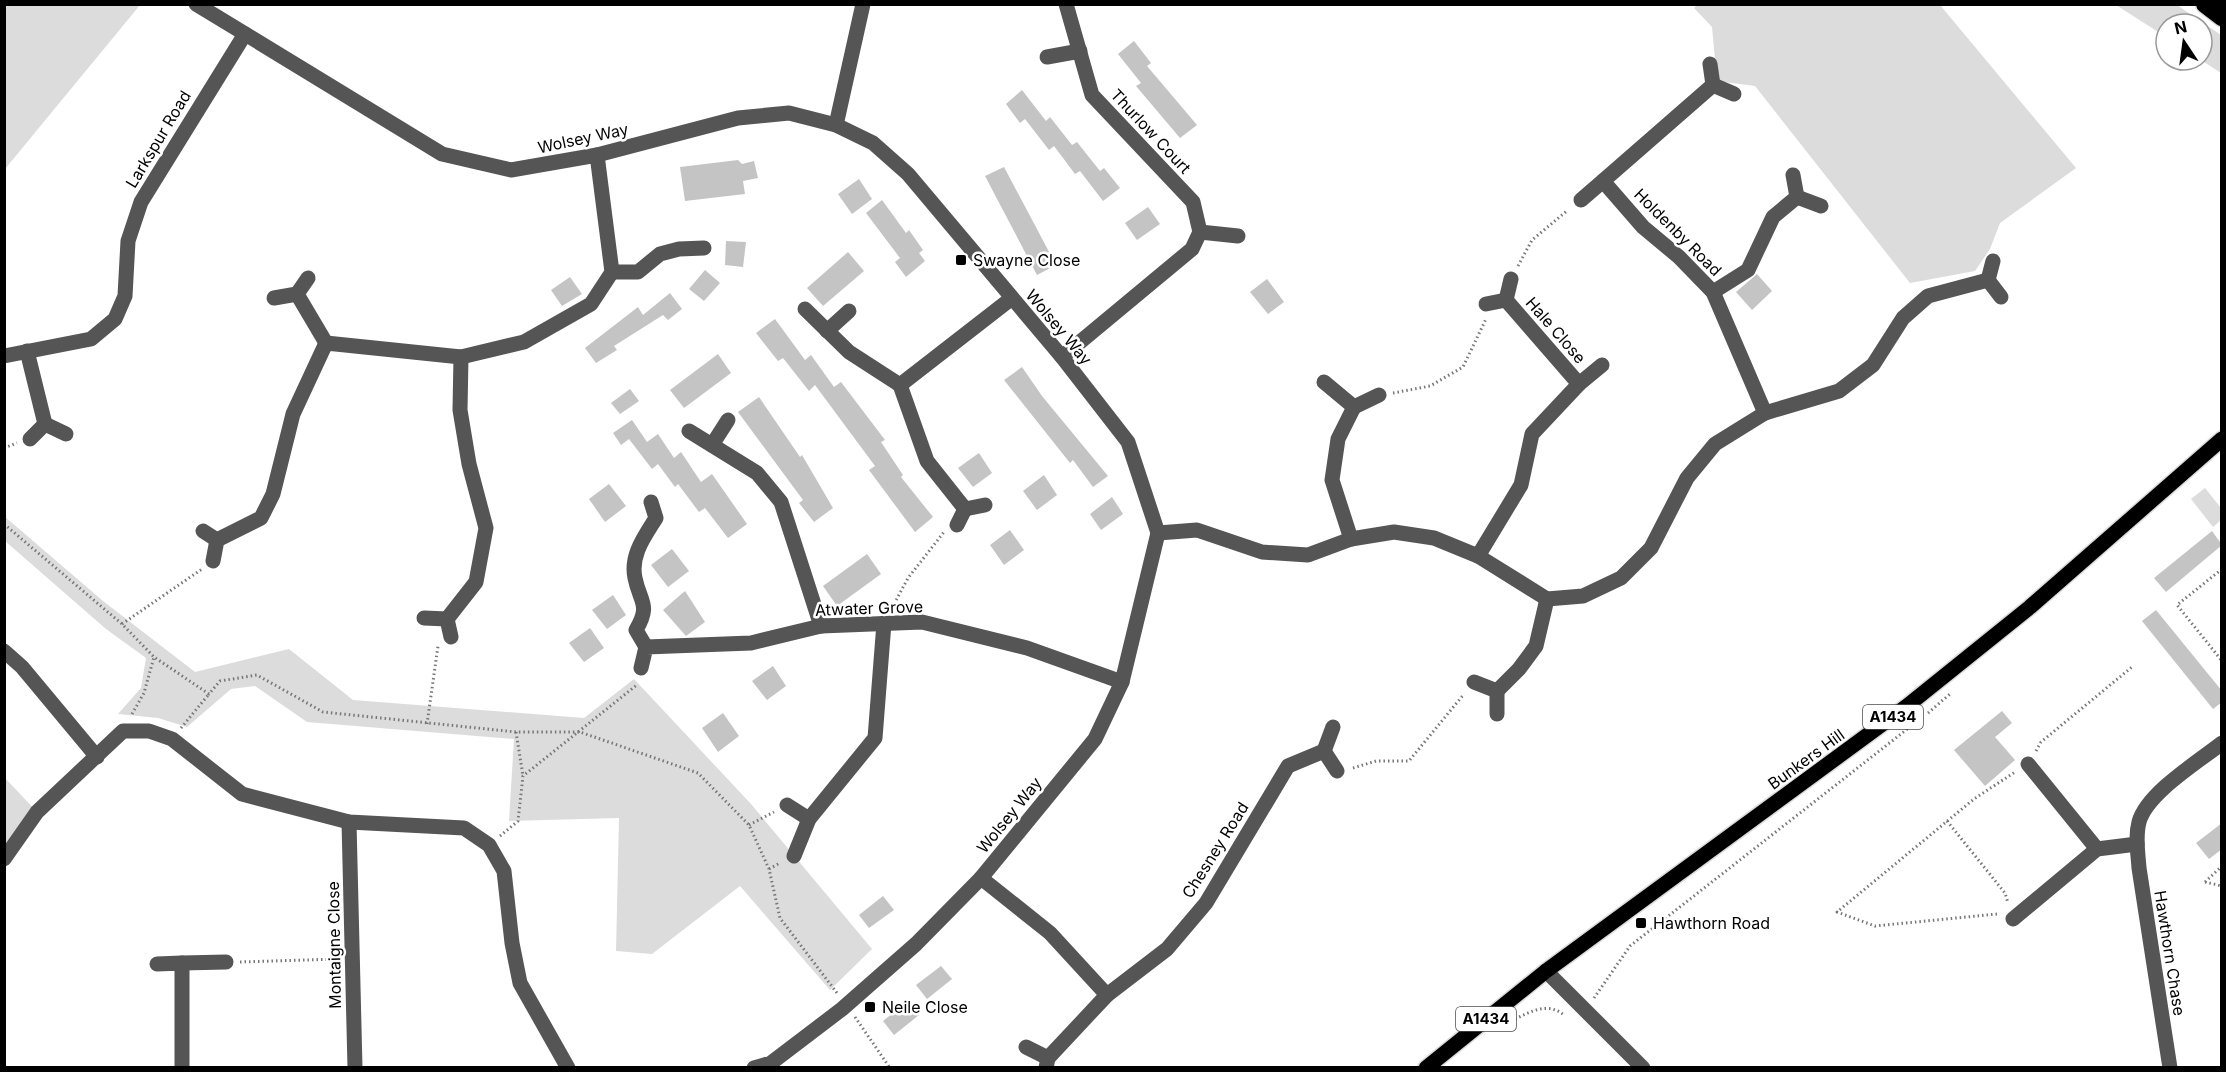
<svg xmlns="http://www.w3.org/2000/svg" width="2226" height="1072" viewBox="0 0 2226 1072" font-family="Inter,sans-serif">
<rect width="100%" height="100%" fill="#fff"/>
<g fill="#dcdcdc">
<path d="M5 4 140 5 5 169 4 5Z"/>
<path d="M1698 4 1940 5 2076 168 2000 223 1990 249 1975 271 1910 283 1755 86 1717 81 1712 27 1694 8Z"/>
<path d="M2116 5H2177L2221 35V73L2201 60 2202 24H2166V37Z"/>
<path d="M2205 488 2221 508V520L2213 527 2191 499Z"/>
<path d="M4 516 103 601 195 672 289 649 353 700 584 718 634 679 751 804 872 949 830 990 740 886 652 954 616 951 619 818 509 821 514 739 307 722 255 686 231 689 187 727 158 718 118 714 141 688 146 658 106 629 5 541Z"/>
<path d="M5 778 37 812 5 859Z"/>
</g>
<g fill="#c4c4c4">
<path d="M1134 41 1151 63 1147 66 1197 125 1180 138 1136 86 1141 83 1118 54Z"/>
<path d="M1022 90 1046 121 1050 117 1072 145 1077 142 1100 171 1104 168 1120 188 1103 201 1080 171 1075 174 1054 146 1049 150 1025 119 1020 123 1006 104Z"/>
<path d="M738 160 742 164 754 161 758 178 743 181 745 194 685 201 680 167Z"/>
<path d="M1004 167 1056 265 1037 275 985 176Z"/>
<path d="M859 179 872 199 852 214 838 194Z"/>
<path d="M882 200 906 233 909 230 923 250 919 253 925 261 906 277 895 262 900 258 866 213Z"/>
<path d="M1148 207 1160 224 1137 240 1125 223Z"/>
<path d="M726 241 746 242 743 267 725 265Z"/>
<path d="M848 252 864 271 823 306 807 288Z"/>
<path d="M705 270 720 283 704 301 689 289Z"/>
<path d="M1757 274 1772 291 1752 310 1736 292Z"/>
<path d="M570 277 582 294 562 306 551 290Z"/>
<path d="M1267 279 1284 302 1268 314 1250 292Z"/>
<path d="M670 293 682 309 668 320 663 315 614 346 617 350 596 363 585 348 638 307 643 315Z"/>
<path d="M775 319 805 360 811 355 834 387 841 382 885 440 881 442 903 475 901 477 933 517 915 532 869 470 875 466 815 385 809 391 783 358 778 361 756 333Z"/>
<path d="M718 354 731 373 684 408 670 390Z"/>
<path d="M1022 367 1042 396 1108 476 1093 487 1073 460 1070 463 1004 380Z"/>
<path d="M630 389 639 401 620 414 611 403Z"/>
<path d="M759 397 800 457 802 455 833 508 814 522 799 503 803 500 738 412Z"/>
<path d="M632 420 647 442 658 434 674 458 681 452 701 482 712 474 747 524 728 538 705 508 699 512 678 484 675 487 658 464 652 469 629 439 621 445 613 433Z"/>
<path d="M979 453 992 473 973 487 958 468Z"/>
<path d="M1044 475 1057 495 1037 510 1023 491Z"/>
<path d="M609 484 626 506 605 522 589 499Z"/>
<path d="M1112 497 1123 514 1101 530 1090 514Z"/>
<path d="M1010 530 1024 550 1004 565 990 545Z"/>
<path d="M2212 531 2222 545 2166 592 2154 578Z"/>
<path d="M672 549 689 571 668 587 651 565Z"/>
<path d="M867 554 881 574 837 606 823 586Z"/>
<path d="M685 591 705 622 686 636 663 610Z"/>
<path d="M613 595 626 615 607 629 592 610Z"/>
<path d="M2156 610 2222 691V702L2213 709 2142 621Z"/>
<path d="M590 628 604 648 584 662 569 643Z"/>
<path d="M773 666 786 686 767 700 752 681Z"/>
<path d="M2002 711 2012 723 1995 737 2015 760 1985 786 1954 750Z"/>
<path d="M723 713 739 736 718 752 702 728Z"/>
<path d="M2222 823V849L2209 859 2196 843Z"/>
<path d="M883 896 894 910 869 928 859 915Z"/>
<path d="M941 966 952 979 927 999 916 985Z"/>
<path d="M908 1001 919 1015 894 1035 883 1021Z"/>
</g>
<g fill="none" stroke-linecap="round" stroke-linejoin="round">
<defs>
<path id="major" d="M1426 1068 1546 971 1907 706 2030 607 2222 439"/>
<path id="highway" d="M2205 4 2222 17"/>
</defs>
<use href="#major" stroke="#dbdbdb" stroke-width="18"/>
<use href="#highway" stroke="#dbdbdb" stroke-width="21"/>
<g stroke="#777" stroke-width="3" stroke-dasharray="1.5 3" stroke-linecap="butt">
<path d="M1518 266 1532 240 1568 210"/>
<path d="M1393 393 1430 386 1463 367 1486 319"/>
<path d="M4 448 17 443"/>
<path d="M4 524 122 624 154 657 209 694 220 681 257 675 323 712 516 732H580L698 773 749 825 769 869 780 918 837 993"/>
<path d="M2222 569 2177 605 2222 661"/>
<path d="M892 608 908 578 944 532"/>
<path d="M122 624 202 569"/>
<path d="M1928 713 1950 694"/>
<path d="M132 714 144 693 154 657"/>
<path d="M427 724 438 646"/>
<path d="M181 728 209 694"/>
<path d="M516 732 523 776"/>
<path d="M2036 751 2041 742 2132 667"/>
<path d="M1353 768 1376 761H1409L1464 694"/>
<path d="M1947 821 2005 893 2008 903"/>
<path d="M749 825 774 812"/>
<path d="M500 836 518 821 523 776 638 684"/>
<path d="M769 869 780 863"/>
<path d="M2205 882 2222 866"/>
<path d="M2205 882 2222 886"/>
<path d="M1997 914 1875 926 1837 912 1974 799 2015 772"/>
<path d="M240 962 338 959"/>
<path d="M1594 998 1630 946 1915 723"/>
<path d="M855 1017 890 1068"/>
<path d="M1515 1019C1532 1011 1548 1002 1564 1015"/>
</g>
<g stroke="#555" stroke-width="15">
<path d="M196 4 442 154 511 170 597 155 738 118 789 113 836 125 873 143 908 174 1062 357 1128 442 1158 533 1122 682 1095 739 981 878 916 944 842 1009 771 1063 754 1068"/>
<path d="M1047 57 1080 51"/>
<path d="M1710 64 1713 85 1603 181 1643 227 1679 257 1713 292 1765 413"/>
<path d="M1713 85 1734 94"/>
<path d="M836 125 863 4"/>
<path d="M1797 197 1821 206"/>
<path d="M1581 200 1603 181"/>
<path d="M1200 232 1238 236"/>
<path d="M612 272H638L660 254 679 249 704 248"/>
<path d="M308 278 297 294 326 343"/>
<path d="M1988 280 2001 297"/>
<path d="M1713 292 1748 270 1773 217 1797 197 1793 175"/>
<path d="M274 298 297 294"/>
<path d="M1486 304 1506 300"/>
<path d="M805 309 849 352 900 385"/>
<path d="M827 331 849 311"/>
<path d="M27 351 45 424 30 439"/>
<path d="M4 356 91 339 115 319 125 296 128 241 141 202 245 34"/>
<path d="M1062 357 1192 249 1200 232 1193 202 1092 95 1066 4"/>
<path d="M1324 382 1354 407 1338 439 1332 480 1351 539"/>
<path d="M1579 384 1602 365"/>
<path d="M1354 407 1379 395"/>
<path d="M45 424 66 434"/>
<path d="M689 431 757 473 781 502 821 626"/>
<path d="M712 445 728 420"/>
<path d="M985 505 965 509 927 461 900 385 1012 298"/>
<path d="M957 525 965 509"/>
<path d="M203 531 217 540"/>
<path d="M1158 533 1197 530 1262 552 1308 555 1351 539 1394 532 1434 538 1478 556 1547 599 1583 596 1621 578 1651 548 1687 478 1715 444 1765 413 1839 391 1873 365 1903 318 1928 296 1988 280 1993 261"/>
<path d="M1478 556 1521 485 1532 434 1579 384 1506 300 1511 279"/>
<path d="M213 561 217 540 261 518 273 494 293 414 326 343 461 357 524 342 591 304 612 272 597 155"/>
<path d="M424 618 447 619"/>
<path d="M451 637 447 619 476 582 486 528 469 464 460 410 461 357"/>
<path d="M646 647 636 630C651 604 640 603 635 578 630 555 645 536 656 518L651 502"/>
<path d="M4 651 22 667 97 757"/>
<path d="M641 668 646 647 751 643 821 626 922 622 1027 648 1122 682"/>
<path d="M1474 682 1497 691 1519 669 1536 646 1547 599"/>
<path d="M1497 691V714"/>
<path d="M1324 751 1333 727"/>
<path d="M2028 764 2097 849"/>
<path d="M787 805 809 819"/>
<path d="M349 822 355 1068"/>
<path d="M794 856 809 819 875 738 884 623"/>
<path d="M4 859 37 812 123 731H149L172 739 242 794 349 822 464 828 489 845 504 871 512 943 520 983 568 1068"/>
<path d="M981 878 1050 933 1107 995 1167 949 1206 903 1288 766 1324 751 1337 771"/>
<path d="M2013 919 2097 849 2137 844"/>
<path d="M182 963 226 962"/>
<path d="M157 964 182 963V1068"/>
<path d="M1546 971 1643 1068"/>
<path d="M1026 1047 1048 1058"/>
<path d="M1046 1068 1048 1058 1107 995"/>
<path d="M2170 1068 2139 868C2138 853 2135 837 2139 822 2147 793 2198 762 2222 743"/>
</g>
<use href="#major" stroke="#000" stroke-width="15"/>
<use href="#highway" stroke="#000" stroke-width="18"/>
</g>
<g fill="#000" stroke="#fff" stroke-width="2">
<rect x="955" y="254" width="12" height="12" rx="3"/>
<rect x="1635" y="917" width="12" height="12" rx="3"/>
<rect x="864" y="1001" width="12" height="12" rx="3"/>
</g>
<g text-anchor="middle" stroke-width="5" stroke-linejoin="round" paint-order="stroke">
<g fill="#fff" stroke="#4c4c4c" stroke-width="1.5">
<rect x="1863" y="705" width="60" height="24" rx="4.5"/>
<rect x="1456" y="1007" width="60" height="24" rx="4.5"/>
</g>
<g font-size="15" font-weight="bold" fill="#000">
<text x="1893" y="722">A1434</text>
<text x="1486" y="1024">A1434</text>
</g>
<g font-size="16" fill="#000" stroke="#fff">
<text transform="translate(1151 131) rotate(47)" y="6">Thurlow Court</text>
<text transform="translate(583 138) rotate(-12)" y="6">Wolsey Way</text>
<text transform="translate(158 139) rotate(-59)" y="6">Larkspur Road</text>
<text transform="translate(1678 232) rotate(45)" y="6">Holdenby Road</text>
<text transform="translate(1059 327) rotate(50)" y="6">Wolsey Way</text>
<text transform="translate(1556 330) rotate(49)" y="6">Hale Close</text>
<text transform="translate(869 608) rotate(-2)" y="6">Atwater Grove</text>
<text transform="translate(1806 759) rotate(-36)" y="6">Bunkers Hill</text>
<text transform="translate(1009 815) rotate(-51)" y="6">Wolsey Way</text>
<text transform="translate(1215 850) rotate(-58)" y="6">Chesney Road</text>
<text transform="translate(334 945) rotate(-91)" y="6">Montaigne Close</text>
<text transform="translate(2170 953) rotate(81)" y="6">Hawthorn Chase</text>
</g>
<g font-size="16" fill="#000" stroke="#fff" text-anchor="start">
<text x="973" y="266">Swayne Close</text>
<text x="1653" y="929">Hawthorn Road</text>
<text x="882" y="1013">Neile Close</text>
</g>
</g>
<rect width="2226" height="1072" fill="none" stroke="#000000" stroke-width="12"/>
<g transform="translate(2184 42) rotate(347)"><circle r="28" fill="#ffffff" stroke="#999999" stroke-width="1.5"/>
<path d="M0-4.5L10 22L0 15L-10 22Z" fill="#000000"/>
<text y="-9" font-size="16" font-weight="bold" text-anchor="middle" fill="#000000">N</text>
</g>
</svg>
